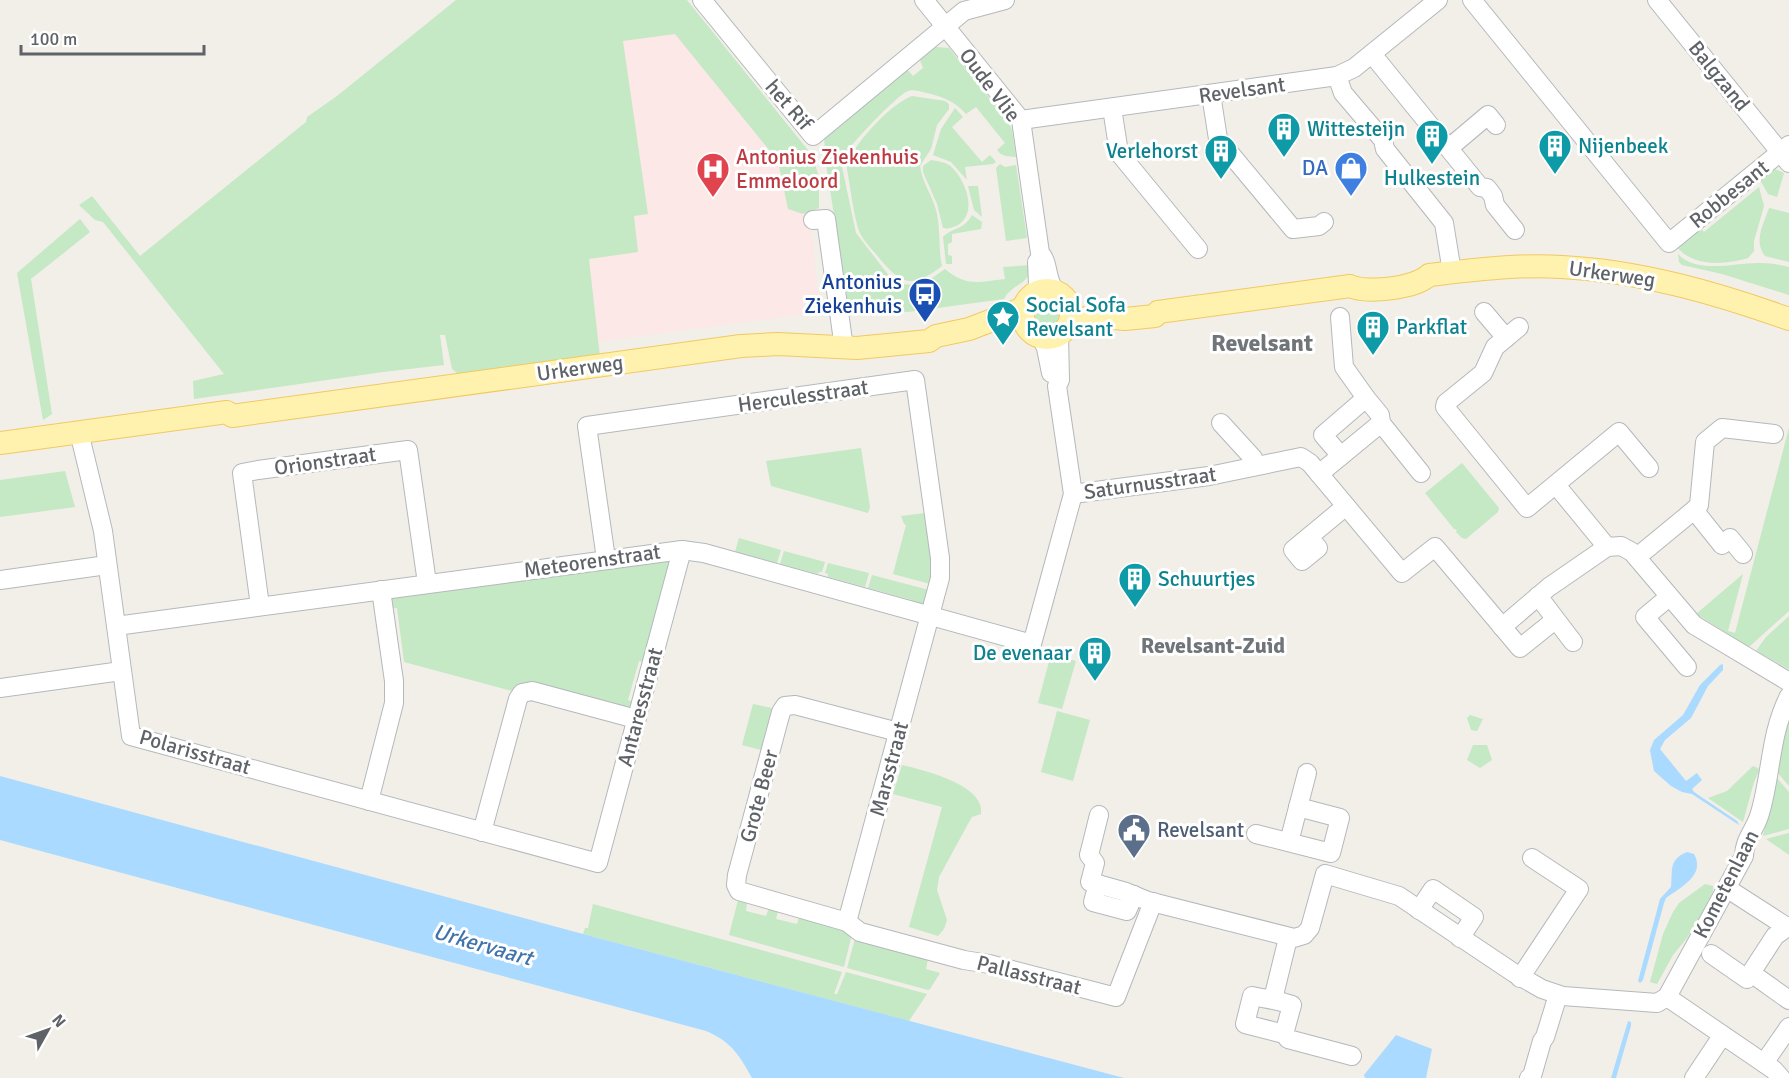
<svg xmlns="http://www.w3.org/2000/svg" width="1789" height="1078" viewBox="0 0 1789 1078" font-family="Signika,sans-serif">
<rect width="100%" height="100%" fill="#f1efe8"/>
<path fill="#fce8e6" d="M678 28 782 158 813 238 819 309 814 313 591 343 586 253 616 34Z"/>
<g fill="#c5e8c5">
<path d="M456 0H687L812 155 819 177V208L803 214 788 209 778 161 675 34 623 41 648 214 634 216 638 252 589 259 600 357 462 377 452 369 445 335H440L444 365 383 372 194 399 193 381 224 374 103 222 95 220 79 205 92 196 140 256 306 122 307 117 337 96Z"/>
<path d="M936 47 949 48 1008 121 1012 130 1016 157C1008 156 1002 157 997 150L1005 143 976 107 966 114C954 101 944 97 927 93 921 92 914 89 908 91 896 96 857 138 848 150 845 155 843 160 842 167L856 233 890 277 902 284 914 285 925 283 945 269C966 287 979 282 1005 279L1003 267 1030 265C1030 287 1014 281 1004 299L908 312 893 311 854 316 849 310 825 158 824 133 905 67 913 76 923 68 920 60Z"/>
<path d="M912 96 945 101 949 104V109L937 125 931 149 920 166C922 182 932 195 936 210 941 229 938 247 942 266 914 287 903 287 880 259 874 251 864 242 860 233 854 219 850 185 847 169 849 147 892 103 912 96Z"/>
<path d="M955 108 963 117 952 127 982 162 990 155 996 162 993 164 965 167 967 180 951 162 933 155 941 129Z"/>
<path d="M931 160C937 161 944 162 949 165 965 177 980 215 956 226 951 228 948 229 943 228L937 204 923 172V166Z"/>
<path d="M1000 164 1005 167 1016 165 1027 238 1006 241 996 168Z"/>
<path d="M1775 169 1784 173 1777 197 1768 194 1760 180Z"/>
<path d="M968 186H978L982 217 974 210Z"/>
<path d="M1759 187 1764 206 1754 241V251L1748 258C1725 265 1693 267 1677 247L1698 225 1704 232Z"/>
<path d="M1769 208 1789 213V262L1765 256C1753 242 1764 223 1769 208Z"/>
<path d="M972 215 982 222 981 229 952 234V242L948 244V255L952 256V264H946L943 237C953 227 963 231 972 215Z"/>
<path d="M80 219 90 232 31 279 52 414 43 420 17 273Z"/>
<path d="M1678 254C1697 275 1736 262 1761 263 1770 263 1780 265 1789 267V295L1722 274 1682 265 1679 262Z"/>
<circle cx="1047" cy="314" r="12"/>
<path d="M1789 428V611L1749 647 1696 614 1743 574 1728 631 1735 633Z"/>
<path d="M861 448 870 507 868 513 771 486 766 461Z"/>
<path d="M1462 463 1499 508 1498 512 1466 539 1462 538 1456 532 1457 530 1454 529 1425 493Z"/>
<path d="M65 471 75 507 0 517V480Z"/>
<path d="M925 513 932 568 930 584 893 574 906 525 904 524 901 516Z"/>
<path d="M739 538 781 550 777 563 744 554 740 557 734 555Z"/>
<path d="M784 551 825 562 822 572H819L818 574 780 564Z"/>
<path d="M669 561 672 564 647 663 639 661 628 700 636 703 632 709 516 692 404 662 397 608 389 609V601L393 595Z"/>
<path d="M828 563 869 573 865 587 828 577V574L825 573Z"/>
<path d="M872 575 929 590 925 604 915 605 912 600 868 588Z"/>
<path d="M1789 616V669H1788L1756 651 1766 637Z"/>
<path d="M1051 654 1076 661 1062 709 1038 703Z"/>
<path d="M753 704 772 708 761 750 742 745Z"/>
<path d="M1057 711 1090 720 1073 781 1041 772Z"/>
<path d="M1470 715 1483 719 1477 731 1471 730 1467 718Z"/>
<path d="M1789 718V786L1777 772 1780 752Z"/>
<path d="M1473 745H1487L1492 760 1480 768 1467 760Z"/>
<path d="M902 765C923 770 986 785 981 814L972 817 969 822 939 877 937 890 947 920 944 929 938 936 909 927 942 807 893 794Z"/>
<path d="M1753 766 1758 768 1759 771 1754 782 1743 822 1708 798 1727 791Z"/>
<path d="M1777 778 1789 792V829L1763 836Z"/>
<path d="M1789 833V855L1766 839Z"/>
<path d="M1705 884 1713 886V891L1703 911 1687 938 1673 955 1657 984 1650 982 1663 934 1673 912 1679 903Z"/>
<path d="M738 900 747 902 746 911 766 916 770 905 779 907 776 919 797 924 800 913 852 934 844 967 729 935Z"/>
<path d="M593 904 842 972 834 994H837L846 972 927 994 909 1021 583 934 585 928H588Z"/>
<path d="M856 935 928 959 926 969 940 973 930 989 928 990 847 968Z"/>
</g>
<g fill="#aadaff">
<path d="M1723 664V670L1708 686 1691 718 1665 740 1660 749 1686 781 1697 773 1702 780 1692 789 1694 792 1737 821 1739 825 1692 794 1682 792 1671 786 1654 771 1650 750 1654 740 1683 715 1700 685 1720 665Z"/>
<path d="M0 776 583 934 1124 1078H752C739 1055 732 1042 706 1031L0 840Z"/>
<path d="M1687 852 1694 854C1706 875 1681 887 1666 898L1664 903 1643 980 1640 983 1638 981 1660 899 1671 887C1673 870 1668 860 1687 852Z"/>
<path d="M1628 1021 1631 1022V1026L1616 1078H1611Z"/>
<path d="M1396 1035 1432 1049 1426 1078H1365L1364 1075Z"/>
</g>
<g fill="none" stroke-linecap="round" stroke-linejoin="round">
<defs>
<g id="minor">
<path d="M702 0 813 136 964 11 1005 0"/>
<path d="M924 0 1021 120 1040 253C1049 262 1046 280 1055 291"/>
<path d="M1472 0 1669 243 1789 145"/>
<path d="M1657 0 1789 163"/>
<path d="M1372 54 1480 187 1487 188 1493 196 1495 205 1515 230"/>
<path d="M1337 76 1343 93 1383 140 1385 149 1444 223 1452 272"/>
<path d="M1211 94 1218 139 1293 229 1319 226 1324 222"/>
<path d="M1112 108 1119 153 1198 249"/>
<path d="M1021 120 1337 76 1354 68 1438 0"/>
<path d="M1449 148 1488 115 1496 125"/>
<path d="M813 220 826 219 844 348"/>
<path d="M1036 292 1038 284 1037 262"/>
<path d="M1484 312 1506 338"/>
<path d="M1340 317 1344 367 1366 398"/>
<path d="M1519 327 1495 347 1483 373 1446 403 1445 407 1527 508 1619 432 1649 468"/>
<path d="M1041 337 1046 348 1051 373"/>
<path d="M1221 423 1253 458 1255 466"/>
<path d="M79 432 103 531 131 736 598 863 682 550"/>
<path d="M1341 456 1323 435 1366 398 1380 415 1381 423 1421 473"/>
<path d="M1319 474 1381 423"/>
<path d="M1556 485 1607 547"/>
<path d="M1073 494 1209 476 1301 457 1310 463 1402 573 1435 547 1520 648 1555 620"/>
<path d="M1309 537 1318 548 1302 561 1293 550 1346 506"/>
<path d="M1743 554 1730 538 1722 545 1694 510 1699 505 1705 442 1722 428 1774 434"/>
<path d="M1637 557 1694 510"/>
<path d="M606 559 587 426 915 380 940 558V578L847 922"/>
<path d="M0 580 107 565"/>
<path d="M1538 596 1573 642"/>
<path d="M1669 597 1645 617 1687 667"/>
<path d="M260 606 242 473 258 470 408 450 427 583"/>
<path d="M116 626 682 550 704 553 1032 644 1073 494 1057 386 1060 380 1059 335"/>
<path d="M1502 627 1549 587 1607 547 1621 546 1632 552 1694 625 1789 682"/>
<path d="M0 688 121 671"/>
<path d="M898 732 795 705 785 706 781 712 737 875 736 885 739 891 847 922 860 932 964 960 989 964 1116 997 1153 902"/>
<path d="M369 801 394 703V681L381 590"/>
<path d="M1099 815 1089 855 1095 863 1090 882 1126 892 1148 901 1294 938 1304 935 1310 928 1325 874 1399 896 1514 973 1542 989 1563 996 1657 1003 1667 997 1744 856C1744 839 1756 829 1760 813 1772 773 1769 736 1789 696"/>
<path d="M482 832 518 699 522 693 532 691 636 719"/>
<path d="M1256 834 1331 853 1340 818 1298 807"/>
<path d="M1289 842 1307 773"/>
<path d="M1098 884 1093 902 1127 911 1134 895"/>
<path d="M1728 889 1787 927"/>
<path d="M1419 910 1433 889 1474 917 1460 938"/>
<path d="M1711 954 1747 979 1775 936 1789 926"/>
<path d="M1751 973 1789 1000"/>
<path d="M1520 978 1579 889 1532 858"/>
<path d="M1667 997 1774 1070 1781 1078"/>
<path d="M1273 999 1288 938"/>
<path d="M1284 1034 1292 1005C1278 1000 1266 999 1252 996L1245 1024 1284 1034 1288 1039 1352 1056"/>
<path d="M1764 1063 1789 1027"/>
<path d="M1529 1078 1532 1076 1542 1041 1545 1037 1558 995"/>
<path d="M1694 1078 1722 1036"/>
</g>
<g id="major">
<circle cx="1047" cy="314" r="24"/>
<path d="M1070 322 1095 316 1125 319 1155 316 1158 312 1350 286C1367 294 1416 288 1429 275 1473 270 1517 264 1562 267 1640 271 1716 293 1789 319"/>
<path d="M0 443 227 412 232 416 741 346 778 344 857 348 929 341 936 336 969 329 1024 308"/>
</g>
</defs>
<use href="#minor" stroke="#b5b8bc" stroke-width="20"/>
<use href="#major" stroke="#f2c960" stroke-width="24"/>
<use href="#minor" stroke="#fff" stroke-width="18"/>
<use href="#major" stroke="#fff2af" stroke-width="22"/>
</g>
<defs>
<symbol id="building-pin" viewBox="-11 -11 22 30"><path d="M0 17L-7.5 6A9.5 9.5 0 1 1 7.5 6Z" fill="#0f9aa8" stroke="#fff"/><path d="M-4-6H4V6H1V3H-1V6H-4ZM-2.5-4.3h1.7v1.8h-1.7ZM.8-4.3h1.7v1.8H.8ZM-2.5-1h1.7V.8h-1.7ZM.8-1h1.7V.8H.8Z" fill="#fff"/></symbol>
<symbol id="shop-pin" viewBox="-11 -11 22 30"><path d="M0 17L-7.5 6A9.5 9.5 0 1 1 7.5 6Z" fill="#3f7fe0" stroke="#fff"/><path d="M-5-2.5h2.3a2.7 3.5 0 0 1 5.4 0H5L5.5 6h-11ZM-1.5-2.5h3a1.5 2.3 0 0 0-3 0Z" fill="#fff"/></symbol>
<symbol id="hospital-pin" viewBox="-11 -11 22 30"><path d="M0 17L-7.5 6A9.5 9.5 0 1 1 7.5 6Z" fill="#e0444e" stroke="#fff"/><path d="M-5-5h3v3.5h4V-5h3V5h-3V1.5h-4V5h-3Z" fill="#fff"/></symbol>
<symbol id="bus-pin" viewBox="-11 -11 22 30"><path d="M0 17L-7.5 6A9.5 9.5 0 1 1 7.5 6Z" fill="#1a4fb4" stroke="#fff"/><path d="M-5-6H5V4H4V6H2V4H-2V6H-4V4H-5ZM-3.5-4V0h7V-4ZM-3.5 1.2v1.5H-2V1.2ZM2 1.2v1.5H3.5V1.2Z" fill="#fff"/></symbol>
<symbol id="sight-pin" viewBox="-11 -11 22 30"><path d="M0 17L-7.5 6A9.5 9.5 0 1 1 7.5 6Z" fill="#0f9aa8" stroke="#fff"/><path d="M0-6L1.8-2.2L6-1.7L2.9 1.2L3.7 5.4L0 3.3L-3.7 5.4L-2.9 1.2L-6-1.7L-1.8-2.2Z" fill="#fff"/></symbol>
<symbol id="civic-pin" viewBox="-11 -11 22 30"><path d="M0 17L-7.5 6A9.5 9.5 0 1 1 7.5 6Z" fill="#5c6f8a" stroke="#fff"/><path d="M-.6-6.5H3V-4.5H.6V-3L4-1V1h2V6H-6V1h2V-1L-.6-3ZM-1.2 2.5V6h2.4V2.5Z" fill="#fff"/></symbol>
</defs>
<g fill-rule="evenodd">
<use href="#building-pin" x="1265" y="110" width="38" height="52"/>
<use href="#building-pin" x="1413" y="117" width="38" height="52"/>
<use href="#building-pin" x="1536" y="127" width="38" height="52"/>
<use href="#building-pin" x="1202" y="132" width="38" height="52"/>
<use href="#shop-pin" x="1332" y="149" width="38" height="52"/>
<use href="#hospital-pin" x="694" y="150" width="38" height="52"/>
<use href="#bus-pin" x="906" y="275" width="38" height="52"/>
<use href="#sight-pin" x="984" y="298" width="38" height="52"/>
<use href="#building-pin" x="1354" y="308" width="38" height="52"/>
<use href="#building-pin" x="1116" y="560" width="38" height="52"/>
<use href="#building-pin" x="1076" y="634" width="38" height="52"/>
<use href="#civic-pin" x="1115" y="811" width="38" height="52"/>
</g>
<g text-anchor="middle" stroke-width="6" stroke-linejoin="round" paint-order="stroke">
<g font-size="21" fill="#5f6368" stroke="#fff">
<text transform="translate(1719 76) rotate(51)" y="7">Balgzand</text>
<text transform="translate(990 85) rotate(53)" y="7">Oude Vlie</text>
<text transform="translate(1242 90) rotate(-8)" y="7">Revelsant</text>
<text transform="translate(789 105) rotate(49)" y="7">het Rif</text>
<text transform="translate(1729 194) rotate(-39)" y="7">Robbesant</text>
<text transform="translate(1612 274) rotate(8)" y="7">Urkerweg</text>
<text transform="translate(580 368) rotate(-8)" y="7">Urkerweg</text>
<text transform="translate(803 396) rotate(-8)" y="7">Herculesstraat</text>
<text transform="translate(325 461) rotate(-8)" y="7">Orionstraat</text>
<text transform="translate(1150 483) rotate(-8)" y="7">Saturnusstraat</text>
<text transform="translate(592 561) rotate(-8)" y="7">Meteorenstraat</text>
<text transform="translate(640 707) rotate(-75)" y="7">Antaresstraat</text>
<text transform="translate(195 752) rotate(16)" y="7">Polarisstraat</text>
<text transform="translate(889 769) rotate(-75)" y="7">Marsstraat</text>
<text transform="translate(759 796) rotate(-75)" y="7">Grote Beer</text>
<text transform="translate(1726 884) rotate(-63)" y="7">Kometenlaan</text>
<text transform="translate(1029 975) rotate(14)" y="7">Pallasstraat</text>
</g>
<g font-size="21" fill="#0d838f" stroke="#fff" text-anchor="start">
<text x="1307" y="136">Wittesteijn</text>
<text x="1578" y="153">Nijenbeek</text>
<text x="1198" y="158" text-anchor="end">Verlehorst</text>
<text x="1432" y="185" text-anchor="middle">Hulkestein</text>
<text x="1026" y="312">Social Sofa<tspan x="1026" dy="24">Revelsant</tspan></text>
<text x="1396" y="334">Parkflat</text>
<text x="1158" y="586">Schuurtjes</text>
<text x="1072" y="660" text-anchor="end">De evenaar</text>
</g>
<g font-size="21" fill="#be3a42" stroke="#fff" text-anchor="start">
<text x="736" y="164">Antonius Ziekenhuis<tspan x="736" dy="24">Emmeloord</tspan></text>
</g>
<g font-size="21" fill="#366cbe" stroke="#fff" text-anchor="end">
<text x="1328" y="175">DA</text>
</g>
<g font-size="21" fill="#164399" stroke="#fff" text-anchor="end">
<text x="902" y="289">Antonius<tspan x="902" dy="24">Ziekenhuis</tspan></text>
</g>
<g font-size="21" fill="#4e5e75" stroke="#fff" text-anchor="start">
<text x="1157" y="837">Revelsant</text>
</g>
<g font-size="22" font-weight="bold" fill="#70757a" stroke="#fff">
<text x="1213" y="653">Revelsant-Zuid</text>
</g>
<g font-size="22" font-style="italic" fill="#4174aa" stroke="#fff">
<text transform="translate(483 944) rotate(16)" y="8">Urkervaart</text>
</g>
<g font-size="24" font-weight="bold" fill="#70757a" stroke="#fff">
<text x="1262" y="351">Revelsant</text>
</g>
</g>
<g transform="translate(48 1030) rotate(50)" stroke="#ffffff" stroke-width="4.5" paint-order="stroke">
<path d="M0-4.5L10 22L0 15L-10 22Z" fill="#5f6368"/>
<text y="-9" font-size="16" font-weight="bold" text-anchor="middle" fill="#5f6368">N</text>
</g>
<path d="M21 45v9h183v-9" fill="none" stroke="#5f6368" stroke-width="3"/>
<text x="30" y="45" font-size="18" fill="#5f6368" stroke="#ffffff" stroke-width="4.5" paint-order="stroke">100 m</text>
</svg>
